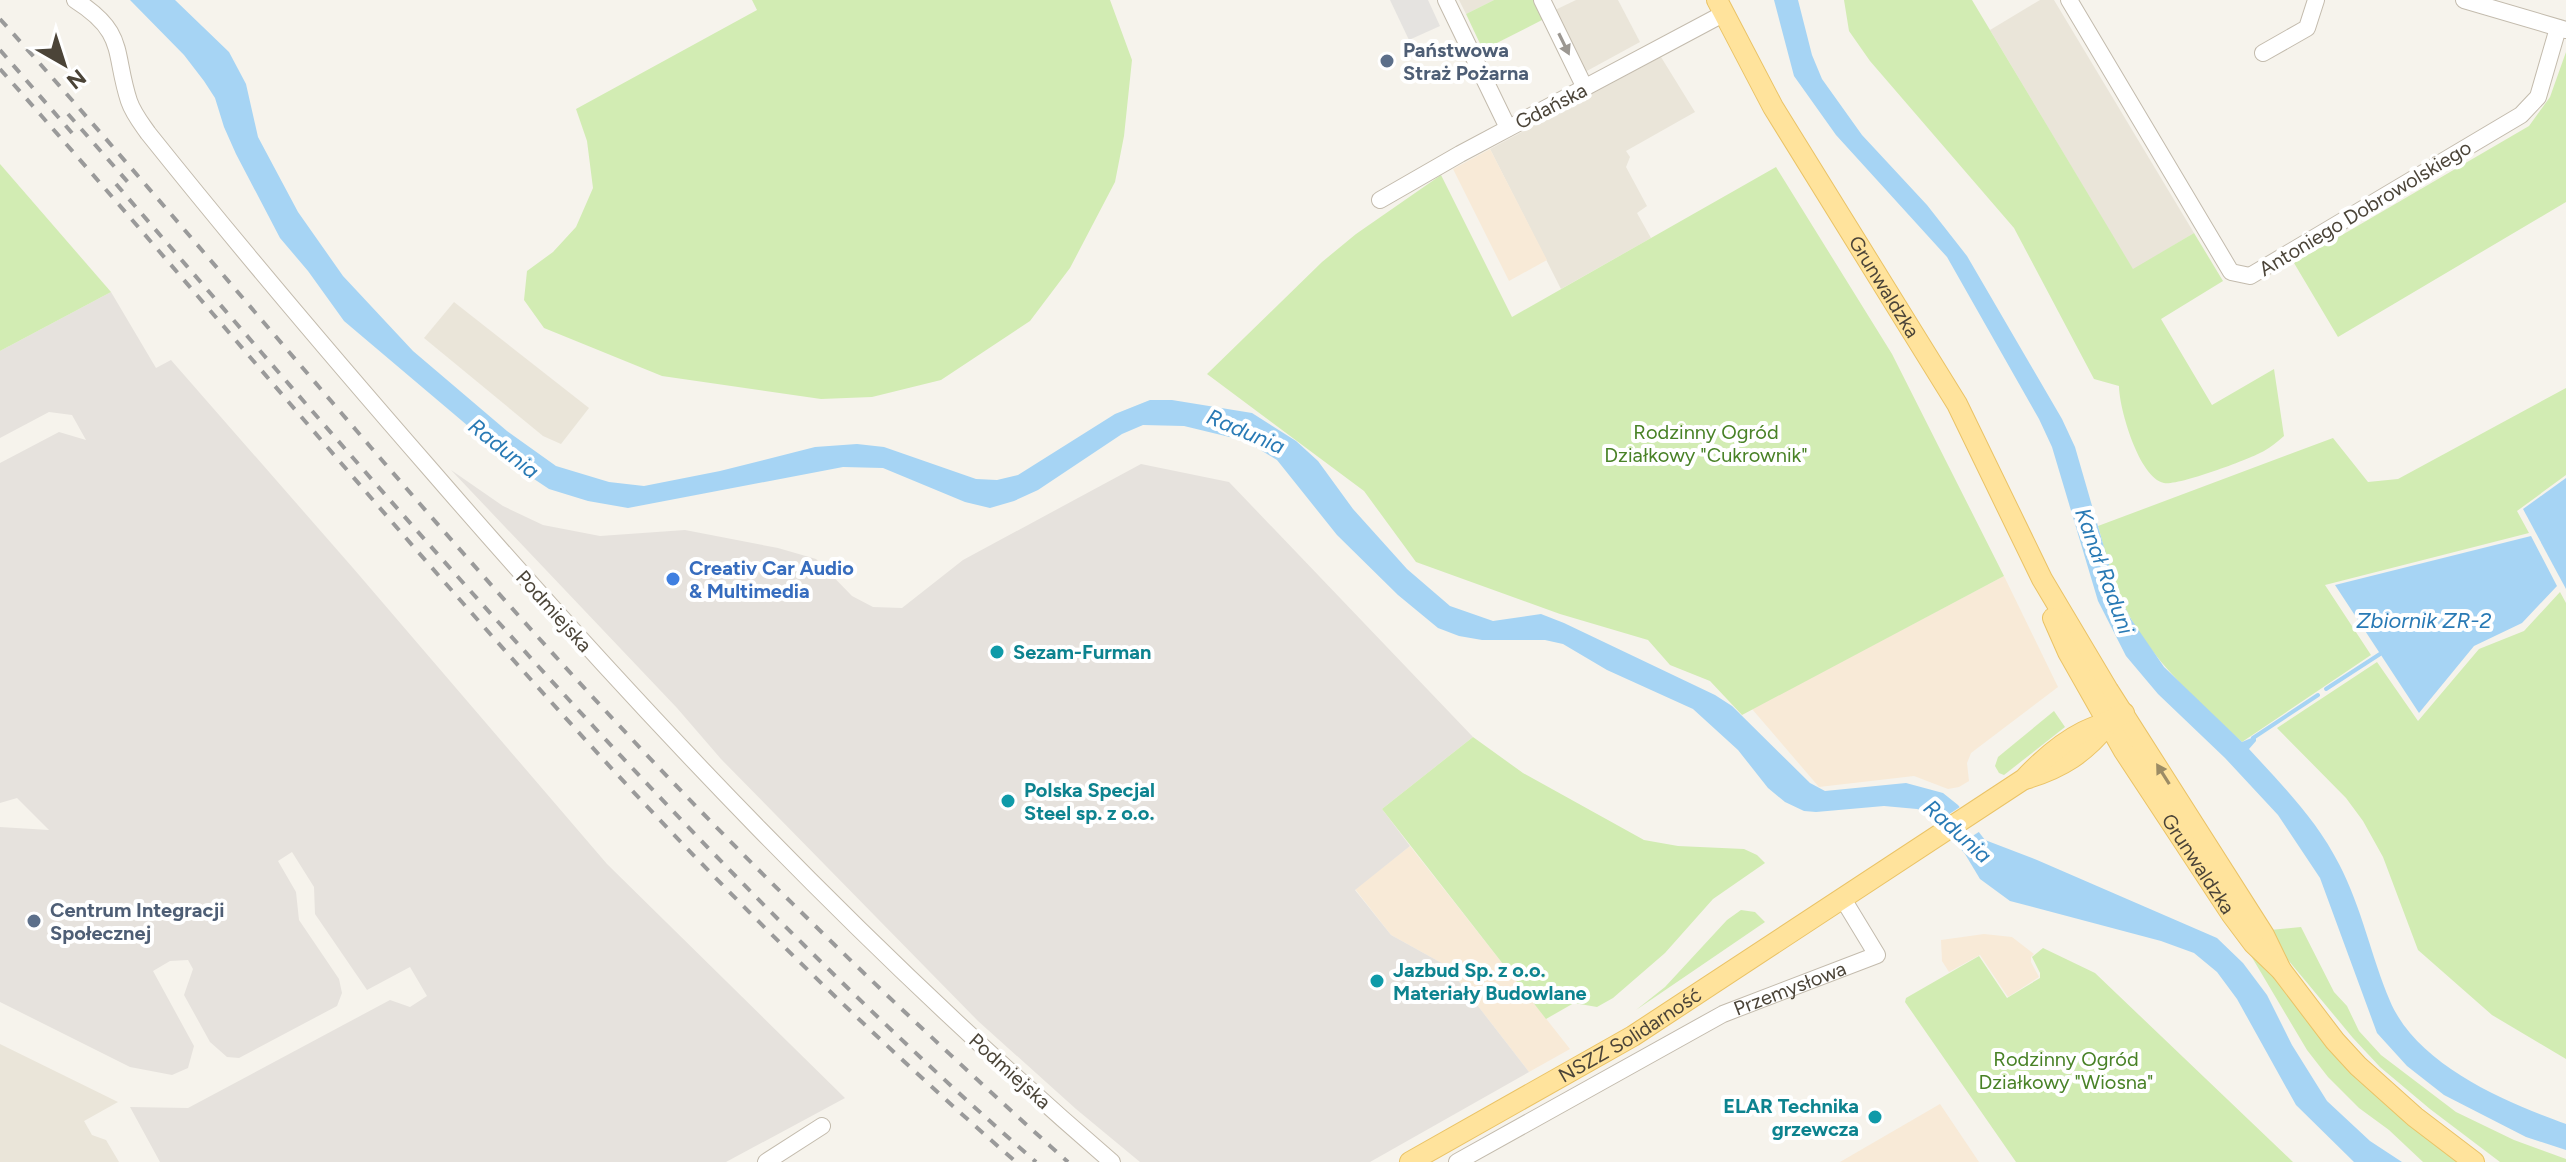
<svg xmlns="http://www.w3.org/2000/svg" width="2566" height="1162" viewBox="0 0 2566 1162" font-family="Figtree,sans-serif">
<rect width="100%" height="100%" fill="#f6f3ec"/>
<g fill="#eae5d9">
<path d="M1459 0H1494L1466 14Z"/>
<path d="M1576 0H1618L1640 42 1585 72 1553 11Z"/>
<path d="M2040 0H2054L2194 233 2133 270 1990 30Z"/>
<path d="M1661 57 1695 112 1626 151 1630 157 1626 167 1647 206 1637 213 1651 238 1561 289 1490 149Z"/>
<path d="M454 302 589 408 561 444 543 436 424 338Z"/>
<path d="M0 1044 118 1102 84 1121 92 1135 106 1140 119 1162H0Z"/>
</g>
<g fill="#f8ead7">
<path d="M1490 149 1547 260 1509 281 1453 169Z"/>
<path d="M2004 576 2058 687 1971 753 1967 763 1969 781 1959 787 1948 789 1914 776 1819 787 1752 709Z"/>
<path d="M1410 846 1570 1049 1529 1072 1447 966 1391 935 1355 889Z"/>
<path d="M1984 934 2012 937 2034 954 2031 957V962L2039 977 2008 997 1980 955 1949 972 1942 961 1941 940Z"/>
<path d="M1940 1104 1979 1162H1840Z"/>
</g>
<g fill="#e6e2dd">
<path d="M111 292 156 368 171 360 353 568 607 864 845 1098 726 1162H160L130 1107 188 1108 390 1000 410 1007 427 996 410 967 367 990 315 914 314 887 292 852 278 861 296 892 299 920 339 979 342 993 337 1006 239 1058 227 1057 210 1042 184 995 193 969 188 960 170 961 153 971 194 1046 188 1068 172 1075 130 1067 0 1002V827L49 830 17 798 0 803V463L59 432 86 440 72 415 49 412 0 438V351Z"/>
<path d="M1141 464 1229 482 1473 737 1382 809 1410 846 1355 890 1391 935 1447 966 1529 1072 1370 1162H1140L1076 1109 978 1021 721 759 677 708 451 470 503 506 543 525 600 536 685 530 778 548 816 559 852 596 873 607 902 608 963 560Z"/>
</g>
<g fill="#d2ecb3">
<path d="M752 0H1110L1132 60 1124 136 1115 182 1070 268 1030 321 941 380 872 397 821 399 662 376 544 328 524 300 527 271 553 252 576 227 593 188 587 141 576 109 757 10Z"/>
<path d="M1494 0H1535L1544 19 1483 50 1466 14Z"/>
<path d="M1844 0H1972L2133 269 2194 233 2223 281 2161 319 2212 405 2274 369 2284 436C2278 441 2271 447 2264 451 2250 459 2178 486 2164 483 2139 478 2119 408 2119 386L2094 379 2014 228 1870 61 1849 31Z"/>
<path d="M2566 52V202L2338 337 2294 263 2529 126 2550 97Z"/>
<path d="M0 164 111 292 0 351Z"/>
<path d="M1776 167 1892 354 2004 576 1742 715 1710 681 1670 665 1648 640 1560 614 1416 562 1364 491 1207 374 1322 262 1356 234 1441 175 1512 317Z"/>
<path d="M2566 388V475L2517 511 2529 533 2325 585 2371 655 2242 742C2192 696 2140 651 2115 585 2108 566 2104 546 2098 526L2333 438 2368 482 2398 479Z"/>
<path d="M2560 592 2566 603V1059L2492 1015 2418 950 2383 857 2363 821 2346 798 2277 728 2377 662 2418 721 2479 649 2524 631Z"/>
<path d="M2054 711 2065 727 2004 775 1999 773 1995 766 1998 757Z"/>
<path d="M1473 737 1523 773 1644 840 1678 846 1744 849 1757 855 1765 863 1713 899 1665 953 1613 998 1597 1007 1574 1003 1546 1019 1382 809Z"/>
<path d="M1741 910 1755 912 1765 922 1636 1010 1665 987 1727 920Z"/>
<path d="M2301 927 2334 992 2347 1006 2359 1031 2381 1055 2456 1112 2514 1140 2566 1159V1162H2500L2430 1109 2380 1067 2353 1038 2279 949 2270 930Z"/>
<path d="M2244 944 2462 1162H2423L2389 1130 2359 1108 2328 1077 2307 1050Z"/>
<path d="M2043 948 2095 973 2293 1162H2016L1905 1002 1906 998 1979 956 2007 998 2040 978V973L2032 957Z"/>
</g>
<path fill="#e5e3e0" d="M1390 0H1428L1440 26 1409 40Z"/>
<g fill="#a6d4f4">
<path d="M130 0H175L229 52 246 84 258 137 298 212 343 276 413 351 507 431 556 466 609 482 644 486 720 471 815 447 857 444 884 447 976 479 997 480 1018 475 1115 414 1150 400H1172L1252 413 1296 441 1318 461 1353 509 1407 569 1450 606 1493 621 1541 614 1564 623 1715 695 1732 706 1810 783 1825 791 1906 783 1943 793 1958 805 1985 840 2037 860 2217 938 2243 963 2267 995 2292 1045 2327 1101 2370 1141 2402 1162H2354L2296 1105 2237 999 2217 972 2194 953 2161 941 2010 901 1980 879 1965 854 1931 813 1917 809 1884 806 1816 812 1804 811 1785 802 1768 788 1738 750 1693 709 1607 670 1563 644 1545 640H1482L1459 636 1438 628 1398 595 1337 535 1277 460 1246 441 1184 426 1143 425 1122 434 1038 490 1014 501 990 508 965 502 883 468 843 467 628 508 588 501 549 489 519 469 344 321 308 271 280 238 236 154 224 127 215 98 204 81 184 55Z"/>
<path d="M1774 0H1798L1812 55 1822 79 1862 135 1927 205 1967 256 2062 419 2075 447 2115 585 2129 616 2164 667 2242 742 2256 736V741L2249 749C2282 785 2317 820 2339 864 2362 908 2371 956 2390 1001 2417 1065 2505 1102 2566 1124V1150L2526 1137 2444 1095 2407 1066 2377 1033 2320 878 2278 815 2225 758 2158 694 2126 656 2098 601 2052 447 2039 419 1947 257 1836 135 1794 76Z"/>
<path d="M2566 478V589L2523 509Z"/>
<path d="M2531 536 2557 586 2522 623 2474 646 2419 713 2335 585Z"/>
</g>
<path fill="#f6f3ec" d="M1963 805 1982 830 1955 847 1937 822Z"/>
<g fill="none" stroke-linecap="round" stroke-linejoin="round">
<g stroke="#a6d4f4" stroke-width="4">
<path d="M2326 689 2380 654"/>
<path d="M2253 738 2318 695"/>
</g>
<defs>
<g id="minor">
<path d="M75 0C127 33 113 52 129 101 133 113 141 123 148 133 240 248 335 360 431 470 643 715 866 950 1112 1162"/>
<path d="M1446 0 1508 128"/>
<path d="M1542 0 1585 88"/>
<path d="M2069 0 2231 272 2250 276 2521 115 2538 97 2558 28"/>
<path d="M2464 0 2566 30"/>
<path d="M2263 53 2307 28 2316 0"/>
<path d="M1380 200 1460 154 1723 14"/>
<path d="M766 1162 822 1126"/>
<path id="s1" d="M1457 1162 1723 1014 1877 955 1843 899"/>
</g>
<g id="major">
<path id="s2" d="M1717 0 1773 107 1957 404 2042 579 2108 690 2264 935 2281 970"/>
<path id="s3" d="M2053 618 2068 652 2124 751 2232 915 2253 943 2281 970 2335 1041 2358 1066 2415 1117 2474 1162"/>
<path d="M2025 779C2062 768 2085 753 2109 723"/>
<path id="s4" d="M1410 1162 1633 1036 2024 779C2041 761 2061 743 2083 732 2097 725 2111 722 2124 713"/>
</g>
</defs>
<use href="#minor" stroke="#c3bbad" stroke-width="18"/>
<use href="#major" stroke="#eac366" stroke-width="22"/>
<use href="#minor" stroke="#fff" stroke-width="16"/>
<use href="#major" stroke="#ffe39c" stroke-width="20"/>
<g stroke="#9a9a9a" stroke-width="4" stroke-dasharray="10 10" stroke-linecap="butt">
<path d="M0 19C203 245 394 483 601 706 749 866 906 1017 1068 1162"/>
<path d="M0 50 72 133"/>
<path d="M0 69C193 286 377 511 572 725 711 879 860 1026 1016 1162"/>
<path d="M68 114 134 189"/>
<path d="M116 184C409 523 698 866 1036 1162"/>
</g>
</g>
<defs><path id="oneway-solid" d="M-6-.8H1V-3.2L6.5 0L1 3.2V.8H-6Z" transform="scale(2)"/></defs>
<use fill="#9c9892" href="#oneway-solid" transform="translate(1564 44) rotate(64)"/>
<use fill="#9c8c65" href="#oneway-solid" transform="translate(2163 774) rotate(-122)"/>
<g fill="#5c6f8a" stroke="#fff" stroke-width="3">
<circle cx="1387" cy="61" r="8"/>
<circle cx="34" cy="921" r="8"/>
</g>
<circle fill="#3f7fe0" stroke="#fff" stroke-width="3" cx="673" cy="579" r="8"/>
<g fill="#0f9aa8" stroke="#fff" stroke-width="3">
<circle cx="997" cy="652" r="8"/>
<circle cx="1008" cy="801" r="8"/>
<circle cx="1377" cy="981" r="8"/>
<circle cx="1875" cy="1117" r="8"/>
</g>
<g text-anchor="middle" stroke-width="8" stroke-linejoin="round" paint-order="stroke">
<g font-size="20" font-weight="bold" fill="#4e5e75" stroke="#fff" text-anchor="start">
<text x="1403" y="57">Państwowa<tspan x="1403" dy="23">Straż Pożarna</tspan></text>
<text x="50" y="917">Centrum Integracji<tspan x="50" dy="23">Społecznej</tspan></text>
</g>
<g font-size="20" fill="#4b4438" stroke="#fff">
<text transform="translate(1551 106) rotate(-27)" y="7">Gdańska</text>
<text transform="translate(2365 208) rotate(-31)" y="7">Antoniego Dobrowolskiego</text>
<text dy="7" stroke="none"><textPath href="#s2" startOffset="332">Grunwaldzka</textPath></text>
<text transform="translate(554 611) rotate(48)" y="7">Podmiejska</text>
<text dy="7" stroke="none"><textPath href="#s3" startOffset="286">Grunwaldzka</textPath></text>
<text dy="7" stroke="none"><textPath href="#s1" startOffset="376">Przemysłowa</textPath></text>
<text dy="7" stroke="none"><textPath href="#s4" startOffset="254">NSZZ Solidarność</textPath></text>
<text transform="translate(1010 1071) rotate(42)" y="7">Podmiejska</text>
</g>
<g font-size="20" fill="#498227" stroke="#fff">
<text x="1706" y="439">Rodzinny Ogród<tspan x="1706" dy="23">Działkowy "Cukrownik"</tspan></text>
<text x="2066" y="1066">Rodzinny Ogród<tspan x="2066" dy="23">Działkowy "Wiosna"</tspan></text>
</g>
<g font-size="20" font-weight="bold" fill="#366cbe" stroke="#fff" text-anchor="start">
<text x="689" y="575">Creativ Car Audio<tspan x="689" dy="23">&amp; Multimedia</tspan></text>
</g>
<g font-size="20" font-weight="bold" fill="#0d838f" stroke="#fff" text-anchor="start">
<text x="1013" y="659">Sezam-Furman</text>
<text x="1024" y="797">Polska Specjal<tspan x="1024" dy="23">Steel sp. z o.o.</tspan></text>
<text x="1393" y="977">Jazbud Sp. z o.o.<tspan x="1393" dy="23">Materiały Budowlane</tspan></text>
<text x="1859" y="1113" text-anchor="end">ELAR Technika<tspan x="1859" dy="23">grzewcza</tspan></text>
</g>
<g font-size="22" font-style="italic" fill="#297ab5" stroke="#fff">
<text transform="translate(1246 431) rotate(23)" y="8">Radunia</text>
<text transform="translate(504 448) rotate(38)" y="8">Radunia</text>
<text transform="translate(2105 571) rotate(70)" y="8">Kanał Raduni</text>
<text x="2424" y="628">Zbiornik ZR-2</text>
<text transform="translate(1958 831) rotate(42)" y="8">Radunia</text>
</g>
</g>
<g transform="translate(64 64) rotate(141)" stroke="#ffffff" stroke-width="6" paint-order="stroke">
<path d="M0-6L14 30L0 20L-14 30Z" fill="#4b4438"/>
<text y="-12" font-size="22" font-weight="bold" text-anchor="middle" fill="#4b4438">N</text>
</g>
</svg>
